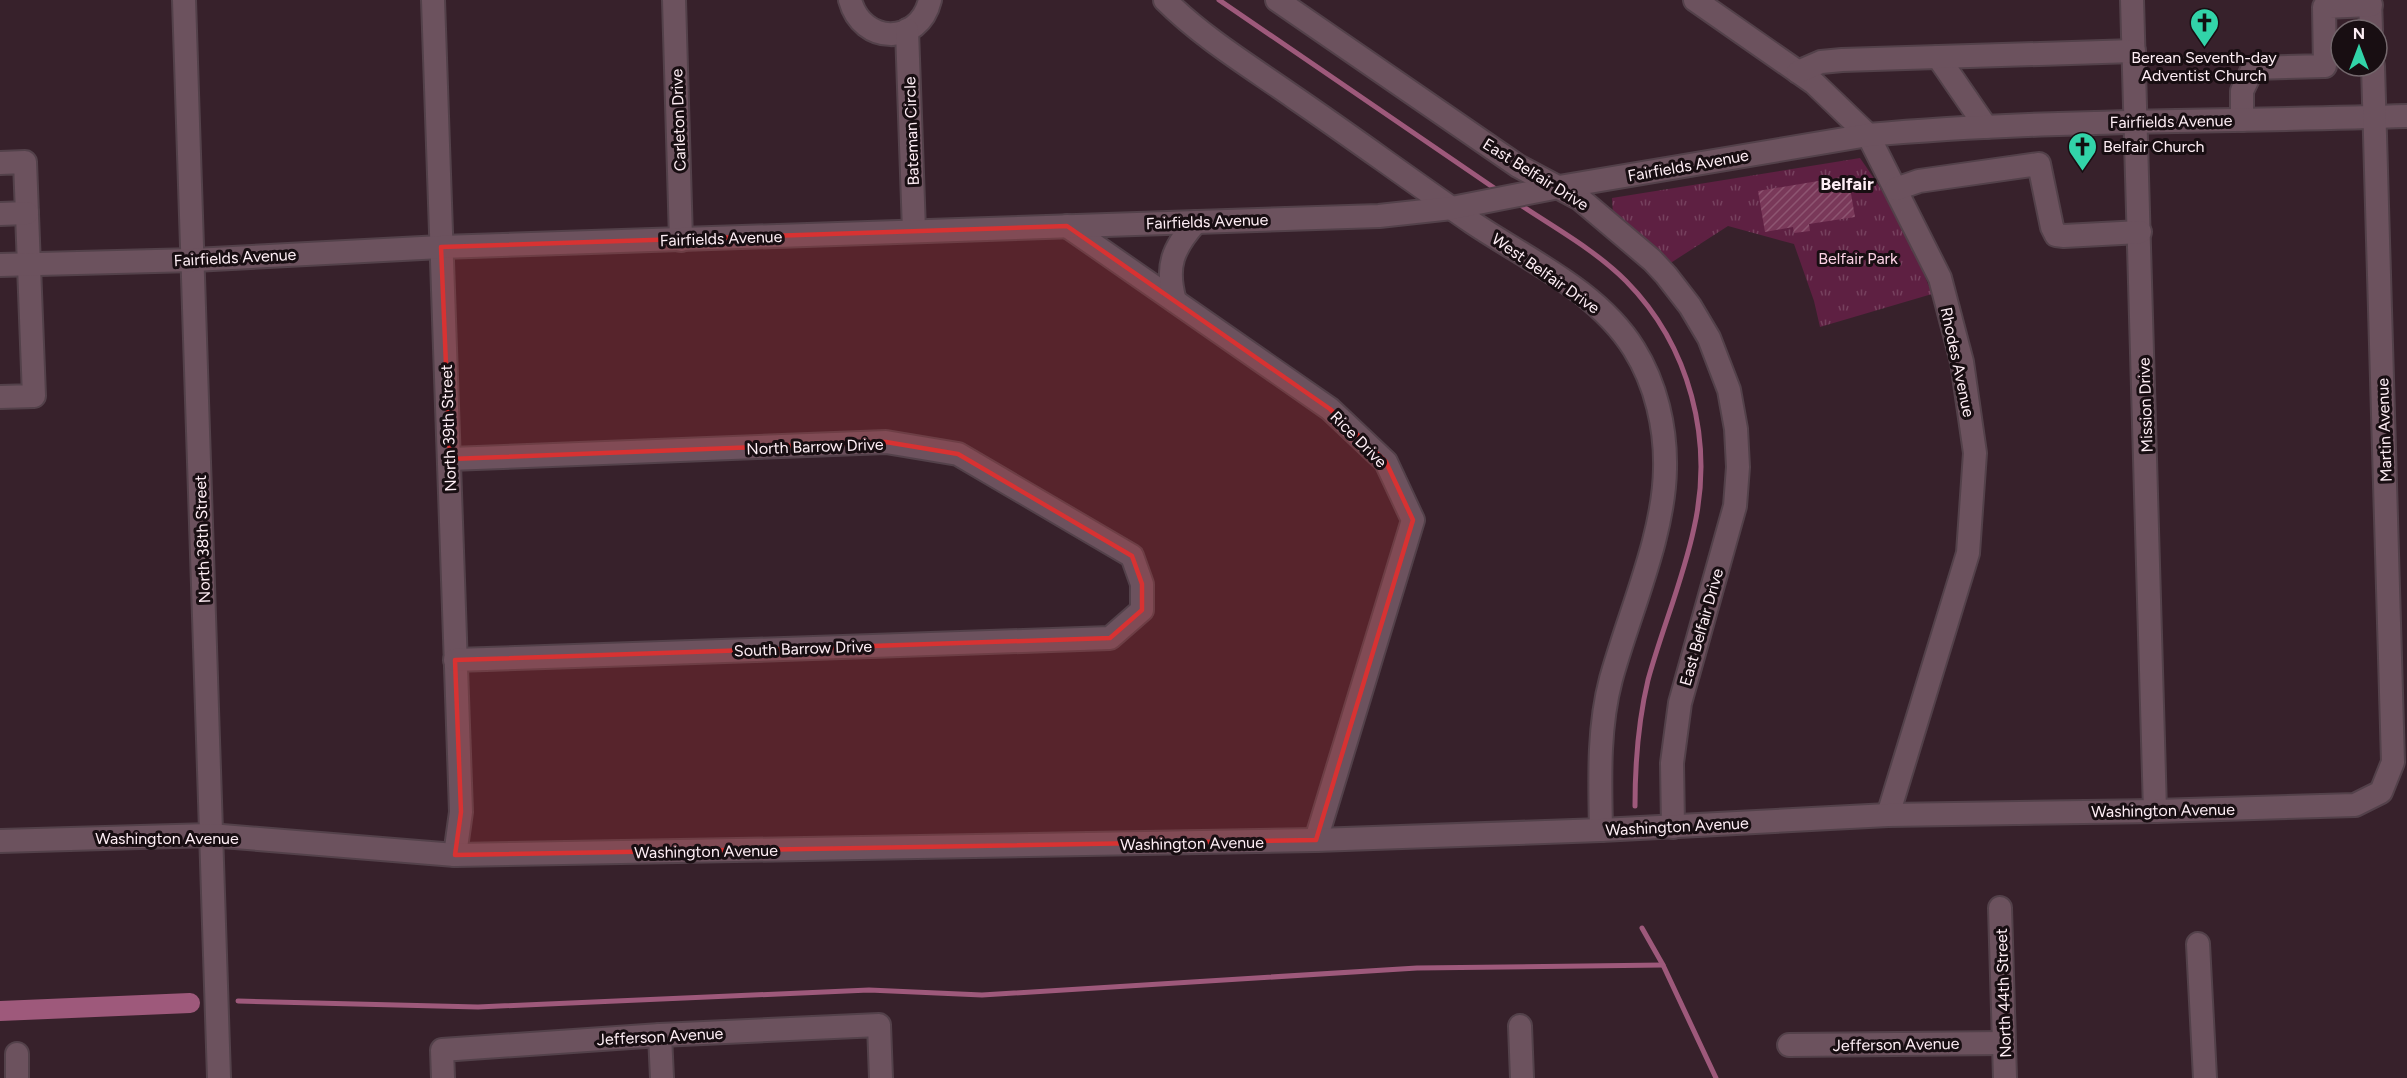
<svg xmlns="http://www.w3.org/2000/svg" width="2407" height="1078" viewBox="0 0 2407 1078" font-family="Figtree,sans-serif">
<defs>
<pattern id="park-tufts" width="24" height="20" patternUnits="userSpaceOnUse" patternTransform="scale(1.5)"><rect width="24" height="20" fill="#5e2042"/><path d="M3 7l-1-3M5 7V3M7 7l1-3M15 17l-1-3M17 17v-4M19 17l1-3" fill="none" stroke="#76415e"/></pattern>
<pattern id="building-hatch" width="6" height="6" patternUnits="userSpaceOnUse" patternTransform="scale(1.5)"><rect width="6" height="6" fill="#793859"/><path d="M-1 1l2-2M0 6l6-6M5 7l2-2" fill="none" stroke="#8d5571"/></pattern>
</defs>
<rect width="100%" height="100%" fill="#37212b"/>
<path fill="url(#park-tufts)" d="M1860 158C1891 201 1913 245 1932 294L1820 327 1814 301 1794 244 1728 226 1669 264 1613 215 1612 198Z"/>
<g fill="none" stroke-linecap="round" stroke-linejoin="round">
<g stroke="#9e597b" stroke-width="5">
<path d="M1219 0 1500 192"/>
<path d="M1516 202C1553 227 1594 249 1626 281 1690 346 1714 440 1694 528 1683 580 1662 629 1648 680 1638 722 1635 763 1635 806"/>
<path d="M1642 928 1663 965 1716 1078"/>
<path d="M238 1001 478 1007 869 990 982 995 1417 968 1663 965"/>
</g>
<path stroke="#9e597b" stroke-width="20" d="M0 1011 190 1003"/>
</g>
<path fill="url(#building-hatch)" d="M1848 176 1855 217 1809 224 1810 231 1794 233 1793 227 1765 232 1758 191Z"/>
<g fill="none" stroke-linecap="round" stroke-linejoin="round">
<defs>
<g id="minor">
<path d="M184 0 219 1078"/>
<path d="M433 0 461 812 455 855"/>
<path d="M674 0 681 240"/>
<path d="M850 0C862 45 919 46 930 0"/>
<path d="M1165 0C1203 38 1251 67 1295 98 1355 139 1413 182 1473 223 1528 260 1598 291 1634 349 1656 384 1666 428 1665 469 1664 537 1629 613 1611 679 1598 728 1600 780 1601 830"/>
<path d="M1277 0 1518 166 1580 199 1652 260 1666 275 1690 306 1709 338 1729 390 1736 429 1738 467 1735 506 1680 703 1672 763 1673 827"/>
<path d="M1695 0 1814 83 1868 135 1940 278 1962 362 1975 453 1968 553 1888 815"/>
<path d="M2132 0 2155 811"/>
<path d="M2370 0 2371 30"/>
<path d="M907 30 914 231"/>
<path d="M1938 57 1986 127"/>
<path d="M1798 72 1821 62 1842 60 2134 51"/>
<path d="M2242 120V91L2253 68 2325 66 2324 7 2371 5"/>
<path d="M0 163 25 162 34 396 0 397"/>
<path d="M1896 189 1919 181 2039 164 2052 227 2056 235 2064 236 2140 232"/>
<path d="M0 214 27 213"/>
<path d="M1067 226 1330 409 1386 462 1413 520 1316 840"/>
<path d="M0 265 194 260 441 247 1379 216 1452 208 1559 187 1868 135C2047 119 2227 122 2407 116"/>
<path d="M1175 301C1165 266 1173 248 1196 222"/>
<path d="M450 459 886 442 958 454 1132 556 1142 584V610L1110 638 455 660"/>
<path d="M0 841 210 835 455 855 1316 840 1601 830 1888 815 2155 811 2355 805 2381 792 2393 762 2373 66"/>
<path d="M2000 908 2005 1078"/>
<path d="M2198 944 2205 1078"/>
<path d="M1520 1026 1522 1078"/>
<path d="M660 1035 662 1078"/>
<path d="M1789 1045 2004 1043"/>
<path d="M17 1054V1078"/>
<path d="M443 1078 442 1050 660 1035 879 1025 881 1078"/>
</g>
</defs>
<use href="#minor" stroke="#53414a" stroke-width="26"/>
<use href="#minor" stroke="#6c525e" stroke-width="22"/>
</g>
<path fill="#d83232" fill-opacity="0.2" stroke="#d83232" stroke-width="4.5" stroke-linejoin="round" d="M1067 226 1330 409 1386 462 1413 520 1316 840 455 855 461 812 455 660 1110 638 1142 610V584L1132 556 958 454 886 442 450 459 441 247Z"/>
<defs>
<symbol id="church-pin" viewBox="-11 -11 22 30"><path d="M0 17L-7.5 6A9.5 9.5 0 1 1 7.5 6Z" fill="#32d4a9" stroke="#180e12"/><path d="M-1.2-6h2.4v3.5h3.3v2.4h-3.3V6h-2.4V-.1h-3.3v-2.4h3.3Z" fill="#111"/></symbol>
</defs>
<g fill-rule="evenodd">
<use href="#church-pin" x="2188" y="6" width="33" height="45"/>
<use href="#church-pin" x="2066" y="130" width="33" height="45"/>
</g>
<g text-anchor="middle" stroke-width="6" stroke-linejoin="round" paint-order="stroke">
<g font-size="16" fill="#feeef5" stroke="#180e12">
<text x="2204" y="63">Berean Seventh-day<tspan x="2204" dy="18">Adventist Church</tspan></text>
<text x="2103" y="152" text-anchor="start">Belfair Church</text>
</g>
<g font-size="16" fill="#feeef5" stroke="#180e12">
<text transform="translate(678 120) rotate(-92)" y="6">Carleton Drive</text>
<text transform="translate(2171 121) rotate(-1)" y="6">Fairfields Avenue</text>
<text transform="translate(911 131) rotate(-92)" y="6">Bateman Circle</text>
<text transform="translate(1688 165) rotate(-10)" y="6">Fairfields Avenue</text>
<text transform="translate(1536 174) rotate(32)" y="6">East Belfair Drive</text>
<text transform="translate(1207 221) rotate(-2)" y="6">Fairfields Avenue</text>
<text transform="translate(721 238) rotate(-2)" y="6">Fairfields Avenue</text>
<text transform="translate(235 257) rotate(-3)" y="6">Fairfields Avenue</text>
<text transform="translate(1546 273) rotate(35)" y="6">West Belfair Drive</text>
<text transform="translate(1958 362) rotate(78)" y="6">Rhodes Avenue</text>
<text transform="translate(2145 405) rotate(-92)" y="6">Mission Drive</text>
<text transform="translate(448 428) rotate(-92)" y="6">North 39th Street</text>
<text transform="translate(2384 430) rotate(-92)" y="6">Martin Avenue</text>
<text transform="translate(1359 439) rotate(45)" y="6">Rice Drive</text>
<text transform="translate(815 446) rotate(-2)" y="6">North Barrow Drive</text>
<text transform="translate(202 539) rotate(-92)" y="6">North 38th Street</text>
<text transform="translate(1701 627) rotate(-74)" y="6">East Belfair Drive</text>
<text transform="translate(803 648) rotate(-2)" y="6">South Barrow Drive</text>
<text transform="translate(2163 810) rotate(-1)" y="6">Washington Avenue</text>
<text transform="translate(1677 826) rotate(-3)" y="6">Washington Avenue</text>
<text x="167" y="844">Washington Avenue</text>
<text transform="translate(1192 843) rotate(-1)" y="6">Washington Avenue</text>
<text transform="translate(706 851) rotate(-1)" y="6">Washington Avenue</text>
<text transform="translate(2003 993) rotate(-92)" y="6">North 44th Street</text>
<text transform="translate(660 1036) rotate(-3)" y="6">Jefferson Avenue</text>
<text transform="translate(1896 1044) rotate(-1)" y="6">Jefferson Avenue</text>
</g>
<g font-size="16" fill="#fbd2e4" stroke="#180e12">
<text x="1858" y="264">Belfair Park</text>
</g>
<g font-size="18" font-weight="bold" fill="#feeef5" stroke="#180e12">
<text x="1847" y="190">Belfair</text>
</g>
</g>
<g transform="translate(2359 48)"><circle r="28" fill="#180e12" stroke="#74686d" stroke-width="1.5"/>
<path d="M0-4.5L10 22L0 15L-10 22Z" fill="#32d4a9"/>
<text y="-9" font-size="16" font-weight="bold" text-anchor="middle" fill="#feeef5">N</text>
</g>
</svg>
